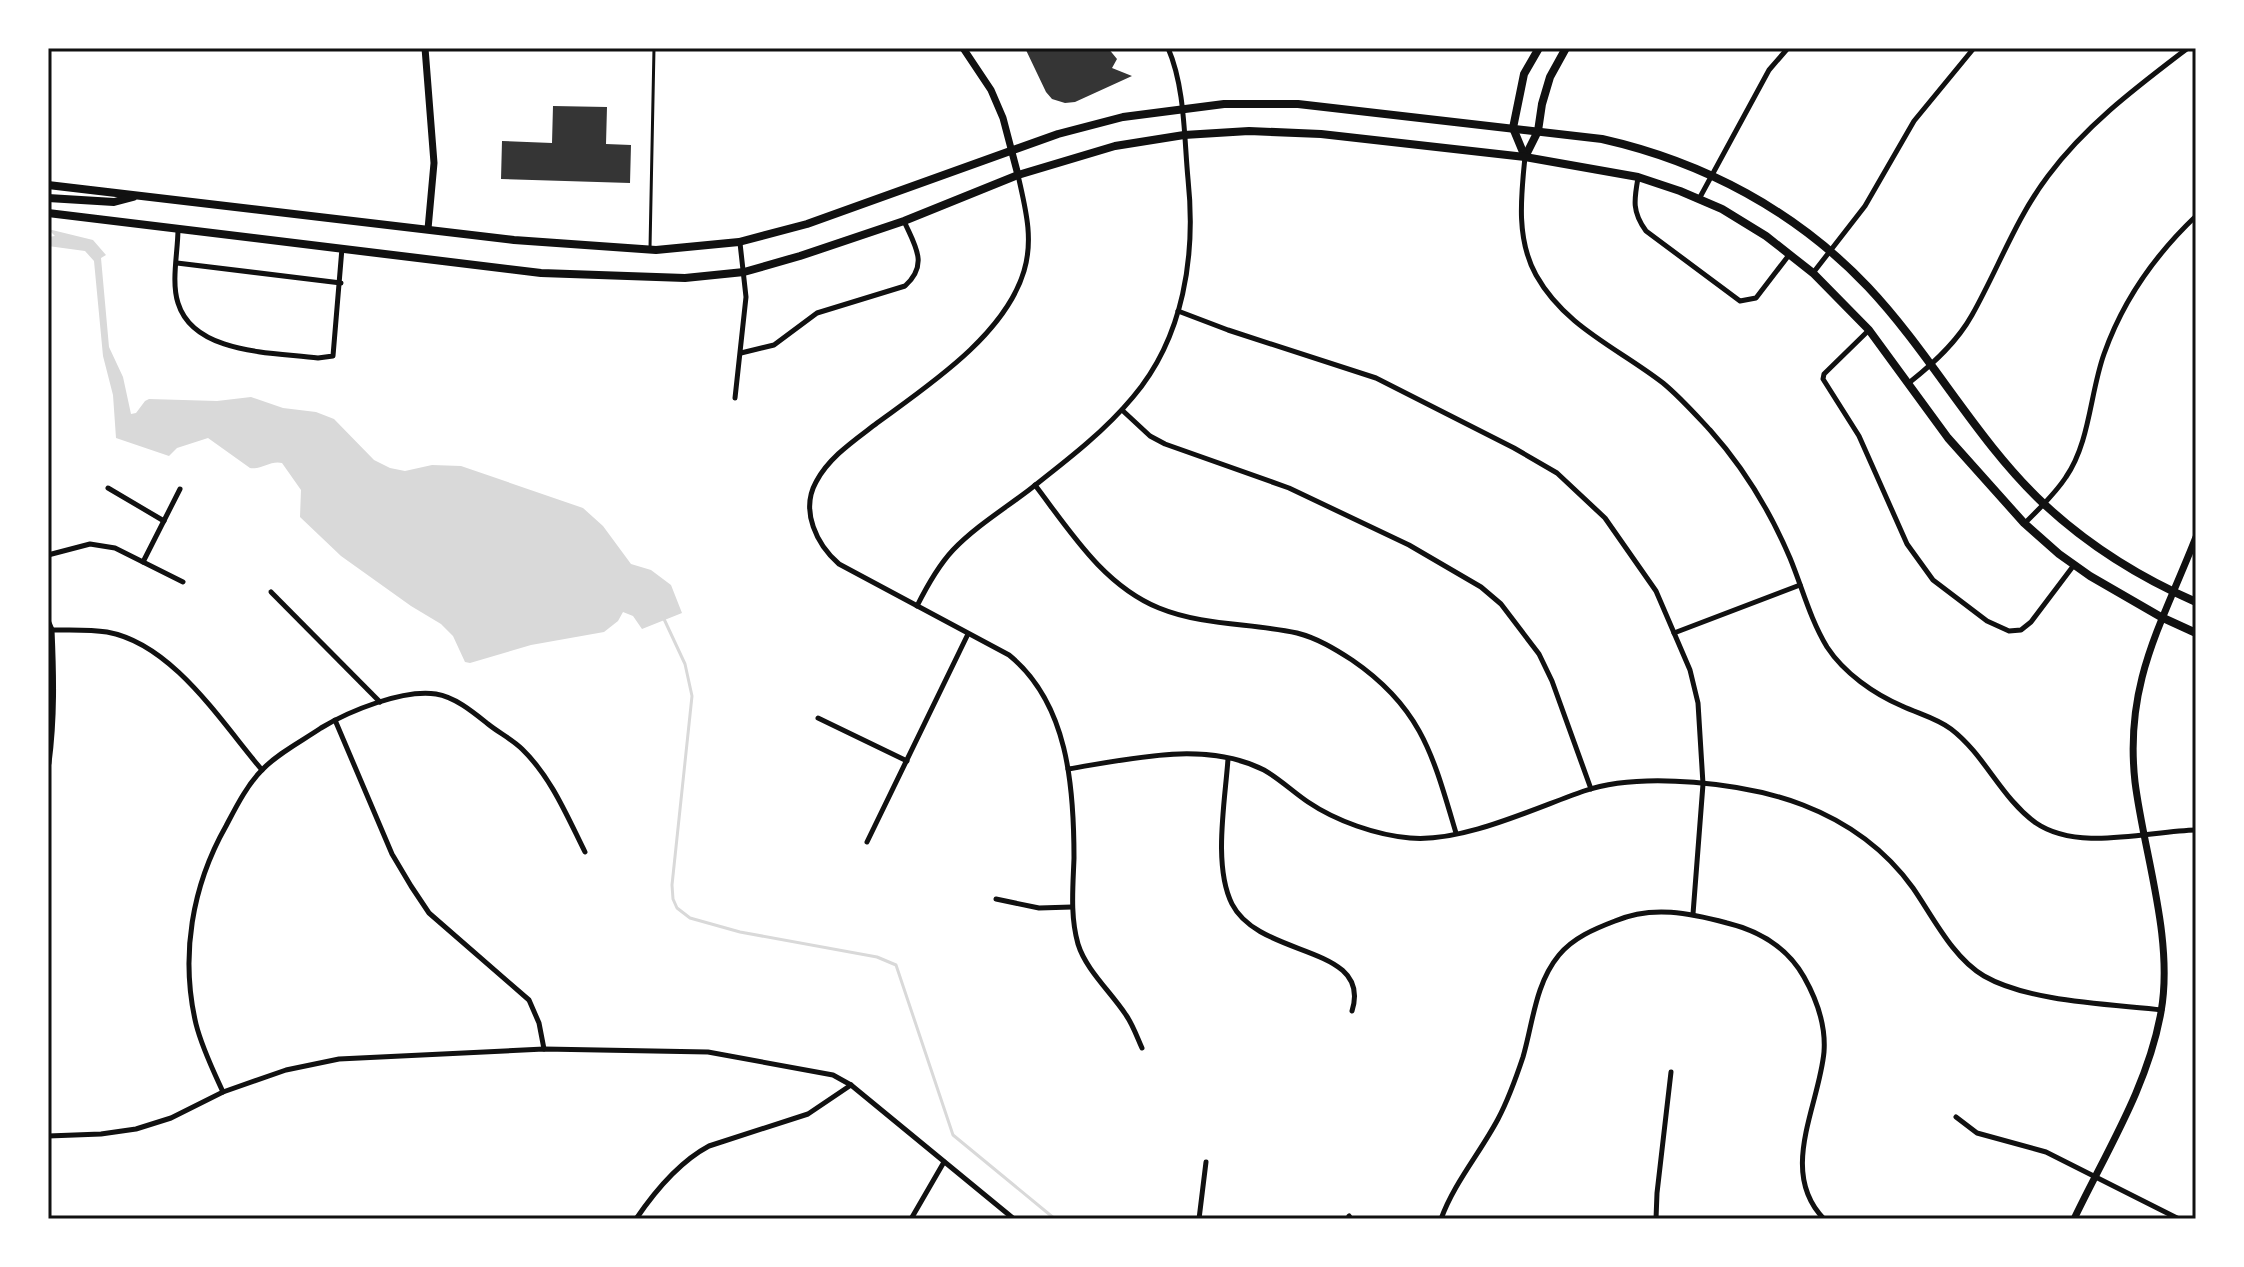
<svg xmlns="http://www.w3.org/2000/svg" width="2244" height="1267" viewBox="0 0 2244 1267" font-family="'IBM Plex Sans',sans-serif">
<rect width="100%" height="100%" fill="#fff"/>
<path fill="#d9d9d9" d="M48 229 93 240 106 255 101 258 109 347 123 377 131 414 136 413 145 401 149 399 217 401 251 397 283 408 316 412 334 419 374 460 390 468 405 471 432 465 461 466 583 508 603 526 631 564 651 570 671 585 682 613 642 629 633 616 623 612 618 621 604 632 531 645 470 663 465 662 453 636 441 624 411 606 341 556 300 517 301 490 282 463C271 460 261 470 250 468L208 438 177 448 169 456 116 438 113 395 103 356 94 261 85 251 48 246V237L55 236Z"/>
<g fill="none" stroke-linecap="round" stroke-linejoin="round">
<path stroke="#d9d9d9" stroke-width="3" d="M664 619 685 664 692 696 672 885 673 899 677 908 690 918 740 932 877 957 896 965 953 1135 1055 1219"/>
</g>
<g fill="#353535">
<path d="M1025 48H1108L1117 59 1112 68 1132 76 1075 102 1065 103 1052 99 1046 92Z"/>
<path d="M553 106 607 107 606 144 631 145 630 183 501 179 502 141 552 143Z"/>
</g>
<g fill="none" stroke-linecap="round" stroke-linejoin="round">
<path stroke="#111" stroke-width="3" d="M650 248 654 48"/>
<g stroke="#111" stroke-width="5">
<path d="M1525 157C1521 196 1516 239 1536 275 1565 327 1618 348 1663 383 1680 397 1695 414 1710 430 1744 468 1770 511 1790 558 1802 587 1810 619 1827 647 1844 673 1874 694 1902 706 1919 714 1936 718 1951 729 1985 755 2001 798 2036 823 2078 852 2149 831 2196 830"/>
<path d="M1018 175C1025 207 1034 238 1024 271 1005 335 929 385 877 423 855 440 829 457 816 482 800 511 817 545 839 564L1009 655C1068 703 1074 786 1074 858 1073 887 1070 916 1078 944 1086 970 1111 992 1126 1015 1133 1025 1137 1037 1142 1048"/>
<path d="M1638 178C1634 200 1632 212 1646 231L1740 301 1756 298 1789 255"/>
<path d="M1699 199 1769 70 1788 48"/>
<path d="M178 229C178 252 171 281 178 303 194 355 274 352 318 358L333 356 342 248"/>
<path d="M177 263 341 283"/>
<path d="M1813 273 1865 206 1914 121 1974 48"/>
<path d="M1178 311 1228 330 1376 378 1514 448 1557 473 1605 518 1656 591 1690 670 1698 703 1703 784 1693 914"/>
<path d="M1869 330 1824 374 1823 379 1859 436 1907 544 1933 580 1987 621 2009 631 2021 630 2031 622 2074 565"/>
<path d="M741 353 774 345 817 313 905 286C929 264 915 246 904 221"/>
<path d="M1910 382C1934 363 1957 342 1972 315 1998 269 2016 218 2048 176 2087 124 2137 87 2188 48"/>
<path d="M735 398 746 297 740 243"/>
<path d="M1122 410 1150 436 1165 444 1289 488 1409 545 1481 587 1501 604 1539 654 1552 681 1591 789"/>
<path d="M1035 485C1070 531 1103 585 1159 608 1203 626 1252 623 1297 633 1317 638 1335 649 1352 660 1422 708 1433 756 1456 833"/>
<path d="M108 488 164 521"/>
<path d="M2025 523C2039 509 2055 494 2066 477 2090 442 2090 393 2104 354 2123 300 2155 255 2196 216"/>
<path d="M48 555 90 544 115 548 183 582"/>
<path d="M143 562 180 489"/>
<path d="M271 592 380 702"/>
<path d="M917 606C927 586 938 566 953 550 975 527 1004 509 1029 490 1066 461 1103 433 1133 397 1184 337 1196 255 1188 179 1184 137 1185 87 1168 48"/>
<path d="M51 630C70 630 89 629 107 632 173 644 221 722 262 770"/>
<path d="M1674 633 1800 585"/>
<path d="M818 718 907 761"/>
<path d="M335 720 392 854 411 886 429 913 529 1000 539 1023 544 1049"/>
<path d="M1228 759C1225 802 1213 866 1232 904 1260 959 1373 944 1352 1011"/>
<path d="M1068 769C1130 759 1205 740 1264 770 1280 779 1293 792 1308 802 1336 821 1376 835 1410 838 1462 843 1535 808 1584 791 1642 771 1746 783 1803 805 1847 822 1885 849 1913 888 1933 917 1953 958 1984 976 2029 1002 2110 1004 2162 1010"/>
<path d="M867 842 968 634"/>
<path d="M996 899 1039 908 1072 907"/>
<path d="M223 1092C213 1070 202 1048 196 1024 180 956 192 886 226 826 236 807 247 785 262 770 278 753 302 741 321 728 349 711 403 689 436 694 455 697 473 712 488 724 499 733 512 739 522 749 551 777 567 816 585 852"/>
<path d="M1956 1117 1977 1133 2046 1152 2179 1219"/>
<path d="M48 1136 101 1134 136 1129 171 1118 223 1092 286 1070 339 1059 544 1049 708 1052 833 1075 851 1085 1014 1219"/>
<path d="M1349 1216 1351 1219"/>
<path d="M636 1219C655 1191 679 1162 709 1146L808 1114 851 1085"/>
<path d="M911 1219 944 1162"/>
<path d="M1199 1219 1206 1162"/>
<path d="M1441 1219C1454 1183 1480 1153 1498 1119 1508 1100 1516 1078 1523 1057 1533 1023 1535 984 1559 955 1573 938 1594 929 1615 921 1652 905 1690 913 1727 923 1760 931 1787 947 1804 977 1817 1000 1826 1025 1824 1052 1819 1106 1778 1172 1824 1219"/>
<path d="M1656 1219 1657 1193 1671 1072"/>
</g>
<g stroke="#111" stroke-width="7">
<path d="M425 48 434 163 428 229"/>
<path d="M963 48 991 90 1003 118 1018 175"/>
<path d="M48 623 51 630C53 675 54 718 48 763"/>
<path d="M2074 1219C2106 1152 2148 1086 2161 1012 2174 939 2144 854 2135 782 2124 683 2162 624 2196 537"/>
</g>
<g stroke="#111" stroke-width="8">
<path d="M1525 157 1538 131 1542 104 1550 77 1566 48"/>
<path d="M1525 157 1513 128 1524 74 1539 48"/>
<path d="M48 185 514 240 656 250 739 242 807 224 1058 134 1123 117 1224 104H1298L1602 139C1704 162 1796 211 1868 287 1932 355 1976 440 2044 504 2088 545 2141 578 2196 602"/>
<path d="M48 198 114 202 133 197"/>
<path d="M48 213 541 273 685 278 744 272 800 256 904 221 1018 175 1115 146 1184 135 1249 131 1321 134 1525 157 1638 177 1680 191 1722 209 1766 236 1813 273 1869 330 1948 438 2024 523 2059 554 2090 576 2161 617 2196 633"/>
</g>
</g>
<rect width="2244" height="1267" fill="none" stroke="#ffffff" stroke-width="100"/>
<rect x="50" y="50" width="2144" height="1167" fill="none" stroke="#111" stroke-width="3"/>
</svg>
